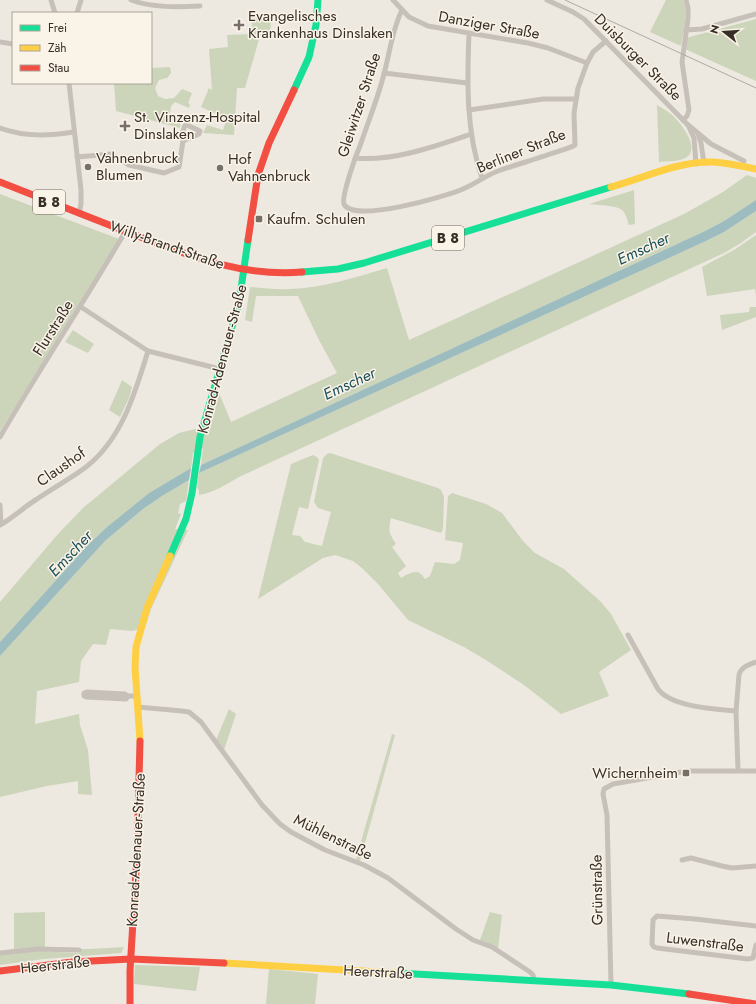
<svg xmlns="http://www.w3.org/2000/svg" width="756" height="1004" viewBox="0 0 756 1004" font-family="Jost,sans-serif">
<rect width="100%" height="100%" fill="#ede9e1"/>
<g fill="#ccd4ba">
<path d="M666 0H683C689 14 683 32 681 46L650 32Z"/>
<path d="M271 15 270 37 260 36 245 88H237L234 135 203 133 207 125 223 130 227 119 201 107 209 88 212 90 209 49 228 47 227 35 253 34 251 16Z"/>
<path d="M756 19V81L685 49 686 38Z"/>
<path d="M170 67 171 73 167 78 159 80 155 88 158 96 165 99 174 98 182 89 192 93 188 103 190 104 189 108 175 102 171 106 170 114 181 119 180 128 116 111 114 83H151V68Z"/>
<path d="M657 105C662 108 667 111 671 114 679 121 701 147 687 157 680 162 667 161 659 162Z"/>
<path d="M747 175 756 178V200L724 221 705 231 201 465 203 448 193 453 191 468 149 493 107 527 87 546 0 642V602L58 534 83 508 160 444 179 433 208 426 209 433 219 393 231 422 337 373 319 340 298 296H256L252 322 245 320 250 287C263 288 277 290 290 289 324 288 356 277 387 268L409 340 684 214 723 192Z"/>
<path d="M634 190 635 224 629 225C627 220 626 213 622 210 615 205 597 205 589 204Z"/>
<path d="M0 194 119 239 0 431Z"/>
<path d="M756 211V232L741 243 724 253 239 477C227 484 213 493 199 495V491L197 487 199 473 706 241 724 232Z"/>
<path d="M756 235V296L755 289 707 296 702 267 734 250Z"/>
<path d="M750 307H756V317L722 330 720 315 749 312Z"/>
<path d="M73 330 94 344 88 353 65 342Z"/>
<path d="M122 380 132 387 129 398 120 417 109 410Z"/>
<path d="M330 453 438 488 441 490 444 497 443 529 441 533 391 518C388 530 389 533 396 544L392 547 406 566 398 573 401 578C410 573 418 567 425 579L430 576 435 562 454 564 460 560 463 543 445 540 448 496 452 493 486 504 502 513 523 541 535 553 564 569 600 601 611 614 631 650 599 672 609 696 561 714 524 685 486 660 464 647 408 620 378 584 362 568 353 561 335 555 323 558 258 599 291 464 313 455 317 457 319 460 308 509 299 507 292 535 300 536 305 542 322 546 331 512 318 508 314 502 323 458 327 454Z"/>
<path d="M189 480 186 501 180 504 178 513 181 514 175 529 188 530 151 609 145 628 132 631 110 629 106 645 93 644 81 661 79 682 37 691 35 724 79 714 80 725 88 750 92 795 78 794V781L47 786 0 797V656L105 541 143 509 162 496Z"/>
<path d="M229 709 236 714 224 750 216 740Z"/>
<path d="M392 734 395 735 360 861 356 859Z"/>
<path d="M45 912V947H35L14 949V913Z"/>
<path d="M490 912 502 915 498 949 480 940Z"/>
<path d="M124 947 121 953 44 959 0 965V955L31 951 79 953 81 949H90Z"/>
<path d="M135 965 200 967 196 991 134 984Z"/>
<path d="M269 969 318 974 315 1004H266Z"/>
</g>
<g fill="#9cbcbf">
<path d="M756 200V211L724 232 706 241 199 473 201 465 705 231 724 221Z"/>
<path d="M191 468 189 480 162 496 143 509 105 541 0 656V642L87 546 107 527 149 493Z"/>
</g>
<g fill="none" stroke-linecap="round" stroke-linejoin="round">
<g stroke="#c6c0b9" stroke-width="5">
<path d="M51 0 55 13"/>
<path d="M131 0C152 8 178 7 200 6"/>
<path d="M393 0 409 17 428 26 528 43 548 48 587 63"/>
<path d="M547 0 573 12 584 19 687 124 711 144 744 161"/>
<path d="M402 10C392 30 390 52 384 74 378 98 368 122 360 146 356 155 341 197 344 204 352 224 447 196 463 189 475 184 485 176 498 171 515 165 533 160 550 154 558 151 568 149 575 145L574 113 578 88 587 63 593 52 606 41"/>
<path d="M77 13 81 0"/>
<path d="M686 30 702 29 756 14"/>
<path d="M469 34C467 82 466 132 482 178"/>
<path d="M0 42 13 44"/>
<path d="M384 73 467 83"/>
<path d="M69 83 81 190V204L79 214"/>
<path d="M469 110 543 99H576"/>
<path d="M683 120 687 116 689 110 682 62 688 19V8L686 0"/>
<path d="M689 127 694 138 696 164"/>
<path d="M0 128C26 137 48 136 74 132"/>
<path d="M698 134 701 143 704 163"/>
<path d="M77 157 111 154 129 165 164 173 179 167 183 141 182 134 185 125H187L200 131 199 134 183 141"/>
<path d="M355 158C392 162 436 146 471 134"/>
<path d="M81 307 148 351 220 369"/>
<path d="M0 437C40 368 85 301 125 232"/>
<path d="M0 505 1 524"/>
<path d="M0 525C14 517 24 507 37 499 53 488 70 479 86 467 122 439 135 393 148 351"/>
<path d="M628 635 658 689C671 707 715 709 736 711"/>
<path d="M128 696 126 699 86 697 84 696V693L87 692 125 694 128 696H137"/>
<path d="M138 707 182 711 189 712 201 722 262 805 280 824 291 832 325 850 364 865 388 878 456 929 473 940 492 947 530 972 533 975 534 981"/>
<path d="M738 770 736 711 739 675C741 667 748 665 756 662"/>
<path d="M682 860 691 858 722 866 732 868 756 866"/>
<path d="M756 926 695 919 657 916 653 920 652 944 654 947 657 948 748 959 753 958 756 945"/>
<path d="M0 953 37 949 79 950"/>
<path d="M611 985 607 815 603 794 604 789 613 784 687 771H756"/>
</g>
<g stroke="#16e098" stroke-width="7">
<path d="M294 90 309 57 316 25 318 0"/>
<path d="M302 272 338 269 364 263 611 187"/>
<path d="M170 556 186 519 192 493 200 437 239 303 248 240"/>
<path d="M397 973 611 985 689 994"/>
</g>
<g stroke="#ffcf43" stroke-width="7">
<path d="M611 187C644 178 678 161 713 162 728 163 742 166 756 169"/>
<path d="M140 741 135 667 136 647 147 608 170 556"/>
<path d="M224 963 397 973"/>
</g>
<g stroke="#f24e42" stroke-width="7">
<path d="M0 182C41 198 82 214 122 230 183 253 235 277 302 272"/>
<path d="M248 240 258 175 269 143 294 90"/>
<path d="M0 971 72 962 131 959 224 963"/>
<path d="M689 994 756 1004"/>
<path d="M130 1004V971L137 855 140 741"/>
</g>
<path stroke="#aea9a3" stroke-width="1" d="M565 0 756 88"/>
</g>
<g fill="#776f68" stroke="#faf3e7" stroke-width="1.5">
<path d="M237 19h4v4h4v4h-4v4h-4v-4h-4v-4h4z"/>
<path d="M123 120h4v4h4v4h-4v4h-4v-4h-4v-4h4z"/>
<circle cx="88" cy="167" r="4"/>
<circle cx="220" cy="168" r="4"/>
<rect x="255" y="215" width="8" height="8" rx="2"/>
<rect x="682" y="769" width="8" height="8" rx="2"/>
</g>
<g text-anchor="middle" stroke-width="3" stroke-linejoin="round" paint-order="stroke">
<g fill="#faf3e7" stroke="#726961" stroke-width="1">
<rect x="33" y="190" width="32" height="24" rx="3"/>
<rect x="432" y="226" width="32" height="24" rx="3"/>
</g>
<g font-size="14" font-weight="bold" fill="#372e27">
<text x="49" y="207">B 8</text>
<text x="448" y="243">B 8</text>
</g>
<g font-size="15" fill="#372e27" stroke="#faf3e7" text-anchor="start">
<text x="248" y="21">Evangelisches<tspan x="248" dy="17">Krankenhaus Dinslaken</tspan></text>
<text x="134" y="122">St. Vinzenz-Hospital<tspan x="134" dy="17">Dinslaken</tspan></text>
<text x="96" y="163">Vahnenbruck<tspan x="96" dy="17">Blumen</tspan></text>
<text x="228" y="164">Hof<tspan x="228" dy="17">Vahnenbruck</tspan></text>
<text x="267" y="224">Kaufm. Schulen</text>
<text x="678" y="778" text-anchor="end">Wichernheim</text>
</g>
<g font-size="15" fill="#372e27" stroke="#faf3e7">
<text transform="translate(489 25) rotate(10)" y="5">Danziger Straße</text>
<text transform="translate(638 57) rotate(45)" y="5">Duisburger Straße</text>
<text transform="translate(359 105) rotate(-72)" y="5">Gleiwitzer Straße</text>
<text transform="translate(521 151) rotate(-22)" y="5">Berliner Straße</text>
<text transform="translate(167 245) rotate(19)" y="5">Willy-Brandt-Straße</text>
<text transform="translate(53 328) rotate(-58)" y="5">Flurstraße</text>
<text transform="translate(222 359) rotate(-75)" y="5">Konrad-Adenauer-Straße</text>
<text transform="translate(61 467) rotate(-35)" y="5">Claushof</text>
<text transform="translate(333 837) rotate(26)" y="5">Mühlenstraße</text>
<text transform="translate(136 850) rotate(-87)" y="5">Konrad-Adenauer-Straße</text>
<text transform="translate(597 890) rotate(-91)" y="5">Grünstraße</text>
<text transform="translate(705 942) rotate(7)" y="5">Luwenstraße</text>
<text transform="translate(55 965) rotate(-6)" y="5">Heerstraße</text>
<text transform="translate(378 972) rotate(3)" y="5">Heerstraße</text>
</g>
<g font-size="16" font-style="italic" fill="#1b505b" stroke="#faf3e7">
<text transform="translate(643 248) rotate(-25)" y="6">Emscher</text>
<text transform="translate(349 383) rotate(-25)" y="6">Emscher</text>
<text transform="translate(70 553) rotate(-47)" y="6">Emscher</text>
</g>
</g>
<rect x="12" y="12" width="140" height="72" fill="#faf3e7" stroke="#aca49a"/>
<rect x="20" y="25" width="20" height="6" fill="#16e098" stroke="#aca49a"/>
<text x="48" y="32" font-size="12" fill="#372e27">Frei</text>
<rect x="20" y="45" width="20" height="6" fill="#ffcf43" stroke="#aca49a"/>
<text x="48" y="52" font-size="12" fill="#372e27">Zäh</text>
<rect x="20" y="65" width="20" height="6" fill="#f24e42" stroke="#aca49a"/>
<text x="48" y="72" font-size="12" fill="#372e27">Stau</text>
<g transform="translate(724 32) rotate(287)" stroke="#faf3e7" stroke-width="3" paint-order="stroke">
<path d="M0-3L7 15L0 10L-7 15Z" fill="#372e27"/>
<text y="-6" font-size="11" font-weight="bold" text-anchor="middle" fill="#372e27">N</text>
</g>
</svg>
